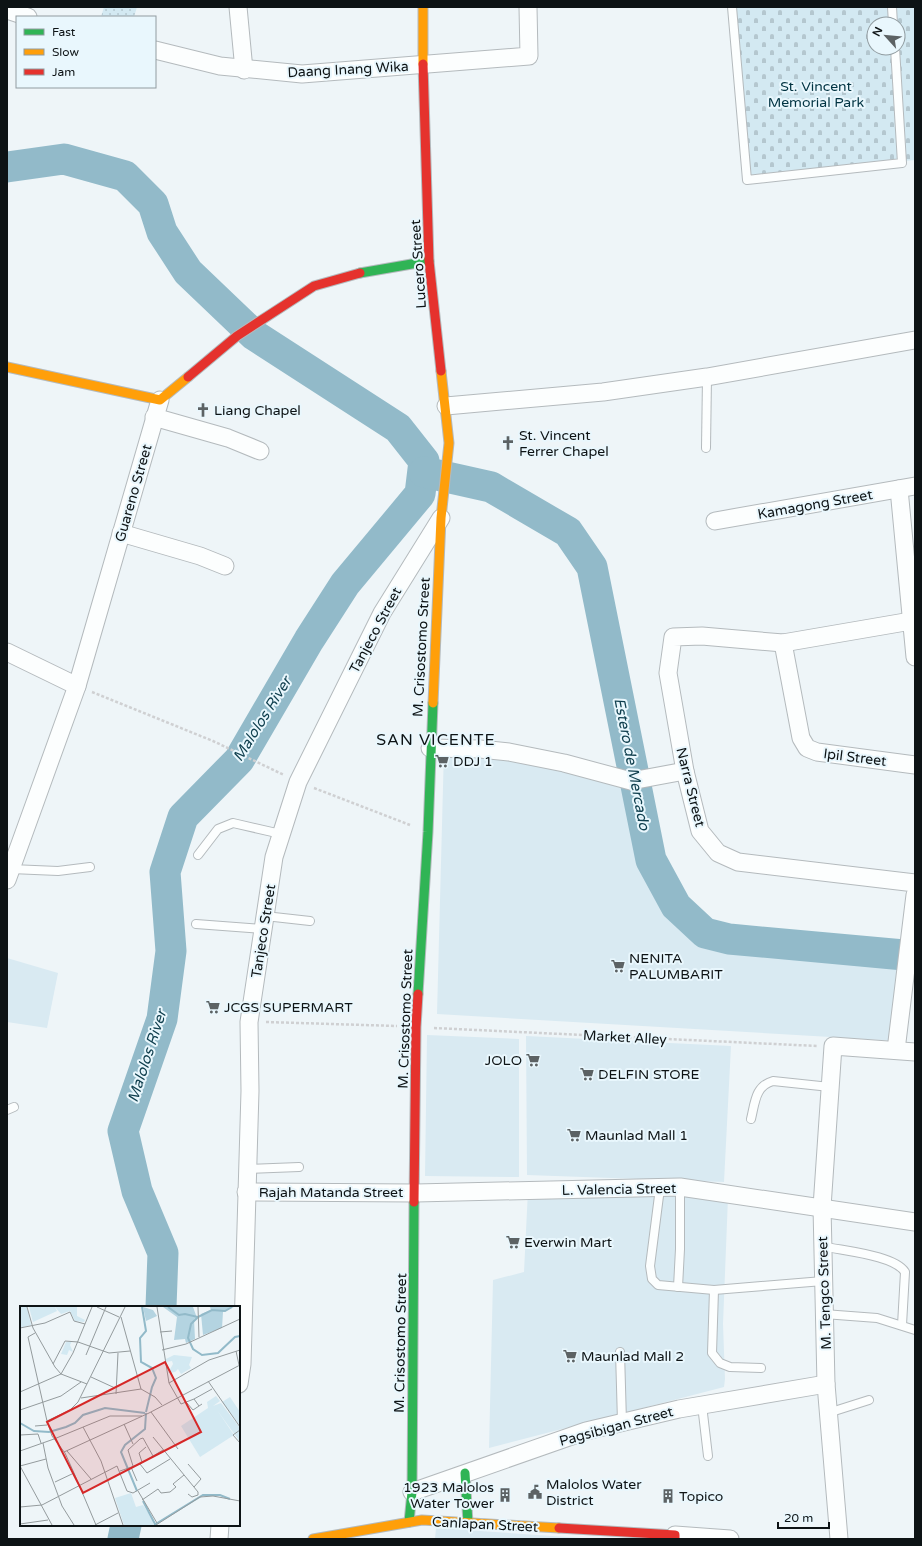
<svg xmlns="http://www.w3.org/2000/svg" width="922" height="1546" viewBox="0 0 922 1546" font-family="'Varela Round',sans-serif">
<defs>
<pattern id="grass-dots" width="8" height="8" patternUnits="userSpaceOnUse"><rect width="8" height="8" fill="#d3e9f2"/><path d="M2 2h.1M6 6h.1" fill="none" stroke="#b4c7cf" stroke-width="1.8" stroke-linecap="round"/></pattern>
<pattern id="cemetery-stones" width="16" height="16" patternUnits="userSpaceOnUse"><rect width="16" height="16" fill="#d3e9f2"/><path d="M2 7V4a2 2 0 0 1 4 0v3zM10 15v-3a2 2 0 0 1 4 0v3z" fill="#b4c7cf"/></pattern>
</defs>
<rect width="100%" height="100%" fill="#eef5f8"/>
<g fill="#d9eaf2">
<path d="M444 749 590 761 626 773 649 880 684 927 710 943 912 948 899 1041 437 1014Z"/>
<path d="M7 958 58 973 47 1028 7 1022Z"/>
<path d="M427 1035 519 1039V1177L425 1176Z"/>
<path d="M526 1036 731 1046 724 1182 527 1175Z"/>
<path d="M528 1190 728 1197 723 1324 725 1379 724 1387 489 1448 493 1280 524 1272Z"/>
<path d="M436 1528 596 1539H435Z"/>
</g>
<path fill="url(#grass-dots)" d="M104 7H137L134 17H101Z"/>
<path fill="url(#cemetery-stones)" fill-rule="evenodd" d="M732 7H915V160L749 175ZM874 24H898V48H874Z"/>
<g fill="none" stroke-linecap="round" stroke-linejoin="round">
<g stroke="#92bac9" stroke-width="31">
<path d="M7 167 64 159 125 176 153 204 162 232 188 272 254 335 398 428 424 461 420 494 345 584 309 640 239 760 183 817 165 872 171 951 162 1019 123 1131 137 1191 163 1253 161 1307"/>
<path d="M424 472 491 487 568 532 592 567 651 860 676 906 705 933 729 939 915 956"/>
<path d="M123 1539 126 1525"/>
</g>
<defs>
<g id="lane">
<path d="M732 7 747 180 902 163 895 48"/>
<path d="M892 7 893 24"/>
<path d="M706 448 707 377"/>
<path d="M198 855 218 829 233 823 281 834"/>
<path d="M11 869 58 871 90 867"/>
<path d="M265 916 310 921"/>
<path d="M196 924 263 929"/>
<path d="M7 1110 14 1107"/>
<path d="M751 1119C755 1103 755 1086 773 1081L830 1087"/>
<path d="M247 1169 299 1167"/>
<path d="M660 1188 650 1266 652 1279 658 1285 714 1290 823 1281"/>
<path d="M822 1246C843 1251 894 1255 905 1272L902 1325"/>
<path d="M678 1287 680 1249V1187"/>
<path d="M714 1290 712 1353 720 1363 730 1367 761 1368"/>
<path d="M824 1314 877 1318 915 1330"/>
<path d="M620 1352 622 1422"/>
<path d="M702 1405 708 1456"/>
<path d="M828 1413 869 1400"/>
</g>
<g id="street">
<path d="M238 7 244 70"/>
<path d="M7 10 28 17"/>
<path d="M155 50 220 66 302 74 529 56 528 7"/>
<path d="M446 406 603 392 707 377 915 340"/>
<path d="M154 417 228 438 260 451"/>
<path d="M899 489 915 657"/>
<path d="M715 521 915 486"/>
<path d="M121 533 200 556 225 566"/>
<path d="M911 621 783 643 702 636 673 637 668 673 685 771 700 831 718 853 738 862 915 883"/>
<path d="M783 643 801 738 807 748 817 752 915 765"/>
<path d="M7 652 77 686"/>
<path d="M430 748 480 749 509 752 564 763 631 781 685 771"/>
<path d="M7 880 77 686 160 400"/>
<path d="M896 1050 915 895"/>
<path d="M246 1192 416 1193 680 1187 915 1222"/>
<path d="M239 1384 242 1364 250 1091 249 1022 274 857 298 782 382 613 441 518"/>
<path d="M412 1492 586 1431 679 1409 826 1384"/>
<path d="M675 1535 730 1539"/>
<path d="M219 1539 220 1525"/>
<path d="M839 1539 826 1384 822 1207 833 1046 915 1052"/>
</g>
<g id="fast">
<path d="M360 273 429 261"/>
<path d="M418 994 428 832 433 703"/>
<path d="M465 1473 468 1523"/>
<path d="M409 1522 412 1492 414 1202"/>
</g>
<g id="slow">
<path d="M423 7V64"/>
<path d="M7 367 160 400 188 377"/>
<path d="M433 703 441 518 449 443 441 371"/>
<path d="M313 1539 422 1520 559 1528"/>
</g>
<g id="jam">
<path d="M423 64 429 261 441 371"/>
<path d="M188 377 237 336 314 286 360 273"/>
<path d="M414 1202 416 1027 418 994"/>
<path d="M559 1528 675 1535V1539"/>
</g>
</defs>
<use href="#lane" stroke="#b4babd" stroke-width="10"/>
<use href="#street" stroke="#b4babd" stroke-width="19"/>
<use href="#fast" stroke="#b4babd" stroke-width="11"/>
<use href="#slow" stroke="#b4babd" stroke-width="11"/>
<use href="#jam" stroke="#b4babd" stroke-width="11"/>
<g stroke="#cfd0d2" stroke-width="2.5" stroke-dasharray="3 2" stroke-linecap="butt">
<path d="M92 692 213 741 284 775"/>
<path d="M314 788 410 825"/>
<path d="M266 1022 397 1026"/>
<path d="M434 1028 817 1046"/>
</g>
<use href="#lane" stroke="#fcfefe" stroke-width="8"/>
<use href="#street" stroke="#fcfefe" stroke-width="17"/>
<use href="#fast" stroke="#30b455" stroke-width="9"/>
<use href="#slow" stroke="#ff9f0a" stroke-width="9"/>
<use href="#jam" stroke="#e5322d" stroke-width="9"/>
</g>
<defs>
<symbol id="church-bare" viewBox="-9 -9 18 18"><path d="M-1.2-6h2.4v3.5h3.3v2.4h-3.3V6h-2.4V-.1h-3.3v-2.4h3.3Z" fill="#5c6264" stroke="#e9f7fd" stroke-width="2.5" paint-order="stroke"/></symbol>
<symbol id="supermarket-bare" viewBox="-9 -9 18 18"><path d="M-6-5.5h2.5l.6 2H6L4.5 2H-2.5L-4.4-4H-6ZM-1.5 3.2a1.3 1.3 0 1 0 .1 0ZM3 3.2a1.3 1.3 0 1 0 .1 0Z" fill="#5c6264" stroke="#e9f7fd" stroke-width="2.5" paint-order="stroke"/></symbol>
<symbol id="civic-bare" viewBox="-9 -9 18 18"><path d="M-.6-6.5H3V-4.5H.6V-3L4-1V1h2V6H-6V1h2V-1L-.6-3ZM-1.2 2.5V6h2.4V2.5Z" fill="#5c6264" stroke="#e9f7fd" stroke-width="2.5" paint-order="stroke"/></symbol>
<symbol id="building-bare" viewBox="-9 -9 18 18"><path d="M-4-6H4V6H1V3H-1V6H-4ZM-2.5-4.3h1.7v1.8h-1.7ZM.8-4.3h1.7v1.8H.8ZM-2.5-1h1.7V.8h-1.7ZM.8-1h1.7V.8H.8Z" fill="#5c6264" stroke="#e9f7fd" stroke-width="2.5" paint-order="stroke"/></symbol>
</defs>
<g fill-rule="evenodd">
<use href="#church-bare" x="193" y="400" width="20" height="20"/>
<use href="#church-bare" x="498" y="433" width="20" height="20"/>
<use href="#supermarket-bare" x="432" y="751" width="20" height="20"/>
<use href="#supermarket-bare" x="608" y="956" width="20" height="20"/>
<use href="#supermarket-bare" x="203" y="997" width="20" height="20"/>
<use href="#supermarket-bare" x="523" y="1050" width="20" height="20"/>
<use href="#supermarket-bare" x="577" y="1064" width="20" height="20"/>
<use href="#supermarket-bare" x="564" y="1125" width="20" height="20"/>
<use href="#supermarket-bare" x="503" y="1232" width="20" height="20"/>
<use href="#supermarket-bare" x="560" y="1346" width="20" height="20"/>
<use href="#civic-bare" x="525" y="1482" width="20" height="20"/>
<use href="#building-bare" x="495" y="1485" width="20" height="20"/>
<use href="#building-bare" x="658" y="1486" width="20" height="20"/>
</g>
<g text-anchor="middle" stroke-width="4" stroke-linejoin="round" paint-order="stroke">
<g font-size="14" fill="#0d1315" stroke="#e9f7fd">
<text transform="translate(348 69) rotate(-3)" y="5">Daang Inang Wika</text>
<text transform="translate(418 264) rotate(-94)" y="5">Lucero Street</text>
<text transform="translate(133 493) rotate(-74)" y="5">Guareno Street</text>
<text transform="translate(815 504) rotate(-10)" y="5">Kamagong Street</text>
<text transform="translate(375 630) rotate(-62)" y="5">Tanjeco Street</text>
<text transform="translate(421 647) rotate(-87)" y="5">M. Crisostomo Street</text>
<text transform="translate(855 757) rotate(7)" y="5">Ipil Street</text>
<text transform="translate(691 787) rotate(76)" y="5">Narra Street</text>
<text transform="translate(263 931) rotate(-81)" y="5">Tanjeco Street</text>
<text transform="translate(405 1019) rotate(-88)" y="5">M. Crisostomo Street</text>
<text transform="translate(625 1037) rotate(3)" y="5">Market Alley</text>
<text transform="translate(619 1189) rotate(-1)" y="5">L. Valencia Street</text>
<text x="331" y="1197">Rajah Matanda Street</text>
<text transform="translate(824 1293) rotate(-92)" y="5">M. Tengco Street</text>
<text transform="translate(400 1343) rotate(-89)" y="5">M. Crisostomo Street</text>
<text transform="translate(616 1426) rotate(-15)" y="5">Pagsibigan Street</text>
<text transform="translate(485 1524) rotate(3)" y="5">Canlapan Street</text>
</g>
<g font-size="14" fill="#013342" stroke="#e9f7fd">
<text x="816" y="91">St. Vincent<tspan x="816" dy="16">Memorial Park</tspan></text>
</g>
<g font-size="14" fill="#0d1315" stroke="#e9f7fd" text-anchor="start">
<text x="214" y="415">Liang Chapel</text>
<text x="519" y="440">St. Vincent<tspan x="519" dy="16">Ferrer Chapel</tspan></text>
<text x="453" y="766">DDJ 1</text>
<text x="629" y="963">NENITA<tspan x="629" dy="16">PALUMBARIT</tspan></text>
<text x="224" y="1012">JCGS SUPERMART</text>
<text x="522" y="1065" text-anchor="end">JOLO</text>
<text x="598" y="1079">DELFIN STORE</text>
<text x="585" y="1140">Maunlad Mall 1</text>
<text x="524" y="1247">Everwin Mart</text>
<text x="581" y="1361">Maunlad Mall 2</text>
<text x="546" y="1489">Malolos Water<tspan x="546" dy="16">District</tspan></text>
<text x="494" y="1492" text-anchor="end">1923 Malolos<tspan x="494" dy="16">Water Tower</tspan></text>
<text x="679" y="1501">Topico</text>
</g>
<g font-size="15" font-style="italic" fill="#11404f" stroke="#e9f7fd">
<text transform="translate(262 719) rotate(-58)" y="5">Malolos River</text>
<text transform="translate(632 764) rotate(79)" y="5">Estero de Mercado</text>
<text transform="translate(147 1056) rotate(-72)" y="5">Malolos River</text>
</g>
<g font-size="16" letter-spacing="1" fill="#0d1315" stroke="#e9f7fd">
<text x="436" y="745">SAN VICENTE</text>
</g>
</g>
<g transform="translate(20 1306)">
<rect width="220" height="220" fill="#eef5f8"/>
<path d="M35 1H57V10L65 14 64 16 55 15 50 5 41 8ZM52 35 50 39 53 46 49 44 47 49 41 48 46 36ZM154 49 172 51 169 59 171 62 161 68 158 63 155 66 148 67 153 58 152 55 146 56V53Z" fill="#d3e9f2"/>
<path d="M123 1 133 4 137 10 126 15ZM143 1H173L177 12 174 13 175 33 166 37 165 33 154 34 157 11ZM190 1H214L203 6 202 22 183 29 181 8 191 4Z" fill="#b4d4e1"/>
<path d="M0 1H7L11 19 0 22ZM9 1H35L37 5 13 16ZM196 90 200 95 193 100 201 97 220 122V136L197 104 214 129 180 151 161 120 188 102 187 96ZM210 91 220 106V120L202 96ZM111 187 116 201 123 199 133 213V219H104L95 192Z" fill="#d3e9f2"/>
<path fill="none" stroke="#92bac9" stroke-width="2" d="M122 1 126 25 120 32 121 56 132 62 136 72 132 81 126 106M148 1 159 9 165 8 178 11 171 18 168 32 173 43 182 49 198 47 215 31 220 30M178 11 192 4 205 5 212 1M0 117 14 125 29 126 46 121 55 117 63 109 85 102 125 107M117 185 101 146 105 139 125 123 126 107M123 195 135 218M134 219 183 189H200L210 193"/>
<path fill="none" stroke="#949b9d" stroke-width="1" d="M7 1 13 22 35 61 41 68 67 78M77 1 99 11M137 1 149 77 161 98 174 93M178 1 179 31M101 11 121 83M0 22 25 17 50 6 54 15 65 18M140 26 152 25M15 27 8 31 27 115M142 44 166 38 220 13M216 45 219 59M66 49 86 1M33 58 45 35 58 36 89 47 110 45M71 71 95 82M188 75 220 121M149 77 189 54 220 44M0 86 41 68 53 47 72 1M96 88 98 47M61 92 121 83 135 91 142 99M166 96 173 104 179 100M182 98 179 100 174 93 192 83M0 104 41 90 61 76M131 106 158 143M104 118 113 138M15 120 27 119M63 121 81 155 103 219M220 124 213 129 220 137M0 129 18 128 21 137M133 131 178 186V189L172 191 168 188M34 133 90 110H122M23 137 28 162 42 200 54 219M0 145 34 133M47 145 71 173M44 146 129 107 220 59M122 156 119 147 126 141M120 158 127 167 150 153M168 158 181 173 174 181M0 160 32 219M0 160 26 153M113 160 108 144 120 133 123 132 133 150M111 161 117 175M100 165 120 158 143 144M54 167 76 219M35 176 54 167 45 147 32 130 27 115 50 104 58 96 105 1M118 185 137 217M122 194 138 183 141 187 150 186 156 181 153 178 164 169M0 201 22 199 97 160 107 185 113 187 130 177M0 218 28 214M75 219 98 207M136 219 180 191 193 190 220 195"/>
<path fill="#d62828" fill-opacity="0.15" stroke="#d62828" stroke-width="2" d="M145 56 181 126 63 187 27 116Z"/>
<rect width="220" height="220" fill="none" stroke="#0d1315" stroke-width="2"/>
</g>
<rect width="922" height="1546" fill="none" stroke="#0d1315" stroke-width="16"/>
<rect x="16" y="16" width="140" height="72" fill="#e9f7fd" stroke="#919ca0"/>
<rect x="24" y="29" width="20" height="6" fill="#30b455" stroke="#919ca0"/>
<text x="52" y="36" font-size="12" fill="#0d1315">Fast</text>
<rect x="24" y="49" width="20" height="6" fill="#ff9f0a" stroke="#919ca0"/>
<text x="52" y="56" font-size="12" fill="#0d1315">Slow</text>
<rect x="24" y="69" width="20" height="6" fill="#e5322d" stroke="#919ca0"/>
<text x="52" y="76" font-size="12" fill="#0d1315">Jam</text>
<g transform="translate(886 36) rotate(297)"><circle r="19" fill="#e9f7fd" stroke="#919ca0"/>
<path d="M0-3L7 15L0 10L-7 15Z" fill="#5c6264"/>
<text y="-6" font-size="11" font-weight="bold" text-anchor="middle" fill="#0d1315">N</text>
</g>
<path d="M778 1522v6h51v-6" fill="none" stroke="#0d1315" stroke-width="2"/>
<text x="784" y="1522" font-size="12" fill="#0d1315" stroke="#e9f7fd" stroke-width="3" paint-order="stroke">20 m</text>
</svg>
